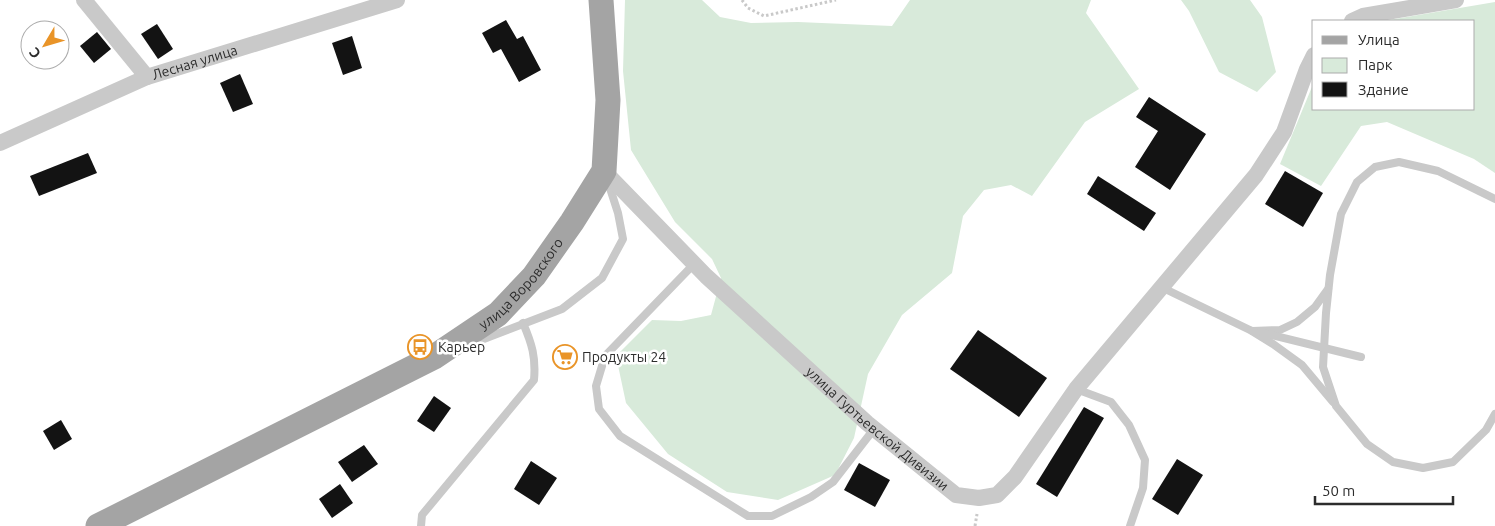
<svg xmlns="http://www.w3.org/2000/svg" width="1495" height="526" viewBox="0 0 1495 526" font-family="Ubuntu,sans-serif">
<rect width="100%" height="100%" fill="#fff"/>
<g fill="#d8eada">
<path d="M625 0H702L720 17 751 23 798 22 892 26 910 0H1091L1086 13 1139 89 1085 122 1032 196 1011 185 984 190 963 216 952 273 902 315 868 374 854 438 835 475 778 500 727 492 668 454 626 403 616 356 652 320 681 321 711 315 721 278 712 259 675 222 631 150 623 71Z"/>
<path d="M1181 0H1250L1262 17 1276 72 1257 92 1219 72 1189 11Z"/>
<path d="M1495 2V173L1474 159 1387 122 1361 126 1321 186 1280 164 1314 82V109H1474V21H1383Z"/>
</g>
<g fill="#131313">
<path d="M506 20 517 39 523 36 541 70 519 82 501 49 493 53 482 33Z"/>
<path d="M157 24 173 49 158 59 141 34Z"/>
<path d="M97 32 111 49 94 63 80 46Z"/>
<path d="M352 36 362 68 343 75 332 43Z"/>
<path d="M240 74 253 104 233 112 220 83Z"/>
<path d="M1149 97 1206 134 1170 190 1135 167 1158 131 1136 117Z"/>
<path d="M88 153 97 173 39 196 30 176Z"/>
<path d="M1285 171 1323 193 1303 227 1265 204Z"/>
<path d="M1098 176 1156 213 1144 231 1087 194Z"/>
<path d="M978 330 1047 378 1019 417 950 369Z"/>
<path d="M434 396 451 408 434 432 417 421Z"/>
<path d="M1084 407 1104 418 1057 497 1036 484Z"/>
<path d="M61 420 72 439 54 450 43 431Z"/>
<path d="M364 445 378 464 352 482 338 462Z"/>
<path d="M1177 459 1203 475 1178 515 1152 499Z"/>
<path d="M531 461 557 478 539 505 514 489Z"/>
<path d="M859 463 890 480 875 507 844 490Z"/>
<path d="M340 484 353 503 332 518 319 499Z"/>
</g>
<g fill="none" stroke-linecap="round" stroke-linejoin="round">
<g stroke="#c9c9c9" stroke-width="3" stroke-dasharray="2.5 2.5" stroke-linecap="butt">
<path d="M742 0 748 8 764 16 836 0"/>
<path d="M975 526 977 514"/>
</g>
<g stroke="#c9c9c9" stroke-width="8">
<path d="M1495 199 1438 171 1399 162 1375 167 1357 182 1341 214 1330 275 1326 313 1323 367 1336 406 1367 444 1393 462 1423 468 1453 462 1486 430 1495 414"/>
<path d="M694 264 605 356 596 386 599 409 620 436 748 516H772L811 497 833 482 874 429"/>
<path d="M1161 287 1252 331 1280 330 1297 322 1315 307 1328 289"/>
<path d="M1252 331 1273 344 1302 365 1333 402"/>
<path d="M1263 333 1361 357"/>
<path d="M476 342 562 309 602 278 623 239 618 213 607 179"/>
<path d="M1076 389 1111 402 1129 425 1145 460 1143 488 1130 526"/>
<path d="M421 526 422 515 534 380C536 357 532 344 523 323"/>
</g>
<g stroke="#c9c9c9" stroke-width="16">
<path d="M84 0 147 77"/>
<path d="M1352 21 1363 16 1456 0"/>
<path id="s1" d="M0 143 147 77 397 0"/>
<path id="s2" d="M604 171 706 276 867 423 956 495 979 498 997 495 1015 477 1076 389 1256 175 1284 132 1307 69 1314 55"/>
</g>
<path stroke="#a4a4a4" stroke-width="25" id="s3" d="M98 526 434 357 498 314 534 276 572 222 604 171 608 100 601 0"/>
</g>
<defs>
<symbol id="bus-ring" viewBox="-11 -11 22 22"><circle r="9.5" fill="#fff" stroke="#e99428" stroke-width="1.5"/><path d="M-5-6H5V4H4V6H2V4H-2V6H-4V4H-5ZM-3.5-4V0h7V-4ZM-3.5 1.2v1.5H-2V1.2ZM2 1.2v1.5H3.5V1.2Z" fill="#e99428"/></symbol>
<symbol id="supermarket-ring" viewBox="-11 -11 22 22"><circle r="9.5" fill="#fff" stroke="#e99428" stroke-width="1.5"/><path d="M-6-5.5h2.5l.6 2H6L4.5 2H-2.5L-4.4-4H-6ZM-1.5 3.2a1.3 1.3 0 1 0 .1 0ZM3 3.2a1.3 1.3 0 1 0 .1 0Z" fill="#e99428"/></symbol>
</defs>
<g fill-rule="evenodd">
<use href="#bus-ring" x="406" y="333" width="28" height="28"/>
<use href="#supermarket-ring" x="551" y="343" width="28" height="28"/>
</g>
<g text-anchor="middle" stroke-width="5" stroke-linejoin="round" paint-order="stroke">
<g font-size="14" fill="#2c2c2c" stroke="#fff">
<text dy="5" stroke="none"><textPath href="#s1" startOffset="211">Лесная улица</textPath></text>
<text dy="5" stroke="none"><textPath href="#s3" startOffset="491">улица Воровского</textPath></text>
<text dy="5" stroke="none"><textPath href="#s2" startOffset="376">улица Гуртьевской Дивизии</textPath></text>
</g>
<g font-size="14" fill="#2c2c2c" stroke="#fff" text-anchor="start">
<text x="438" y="352">Карьер</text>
<text x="582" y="362">Продукты 24</text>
</g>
</g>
<rect x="1312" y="20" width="162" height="90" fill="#ffffff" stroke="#ababab"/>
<rect x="1322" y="36" width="25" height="8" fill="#a4a4a4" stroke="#ababab"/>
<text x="1358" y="45" font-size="15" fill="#2c2c2c">Улица</text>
<rect x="1322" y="58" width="25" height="15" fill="#d8eada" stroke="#ababab"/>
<text x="1358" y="70" font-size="15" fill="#2c2c2c">Парк</text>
<rect x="1322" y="82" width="25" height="15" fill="#131313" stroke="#ababab"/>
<text x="1358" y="95" font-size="15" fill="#2c2c2c">Здание</text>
<g transform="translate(45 45) rotate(232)"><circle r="24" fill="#ffffff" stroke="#ababab"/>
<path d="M0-4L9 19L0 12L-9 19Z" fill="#e99428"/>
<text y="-8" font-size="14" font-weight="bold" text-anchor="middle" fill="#2c2c2c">С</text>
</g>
<path d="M1315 496v8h138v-8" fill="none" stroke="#2c2c2c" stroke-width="2.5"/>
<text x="1322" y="496" font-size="15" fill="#2c2c2c" stroke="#ffffff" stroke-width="4" paint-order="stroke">50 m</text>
</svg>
